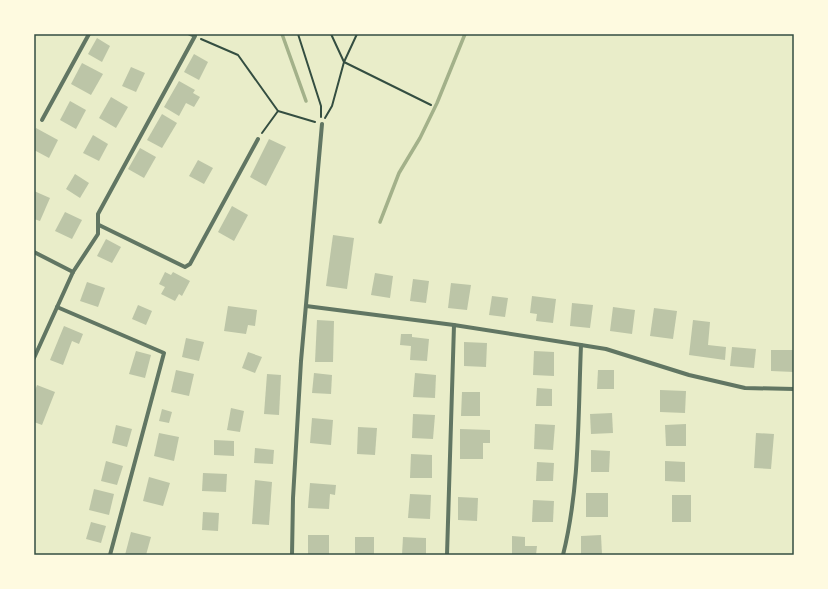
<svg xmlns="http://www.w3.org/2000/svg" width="828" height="589" viewBox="0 0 828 589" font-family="Literata,serif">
<rect width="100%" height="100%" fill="#e9edc9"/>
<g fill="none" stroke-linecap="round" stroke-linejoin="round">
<g stroke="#a3b18a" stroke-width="3.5">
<path d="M282 34 306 101"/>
<path d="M380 222 399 173 420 138 437 103 465 34"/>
</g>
</g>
<g fill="#bcc5a7">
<path d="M97 38 110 46 102 62 88 54Z"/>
<path d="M194 54 208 62 199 80 184 72Z"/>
<path d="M82 63 103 74 91 95 71 84Z"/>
<path d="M131 67 145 73 136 92 122 86Z"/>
<path d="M179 81 195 90 193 93 200 97 194 107 186 103 179 116 164 107Z"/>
<path d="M111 97 128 107 116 128 99 118Z"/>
<path d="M70 101 86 110 76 129 60 120Z"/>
<path d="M162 114 177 123 162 148 147 140Z"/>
<path d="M36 128 58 140 49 158 34 150V133Z"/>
<path d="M93 135 108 144 99 161 83 153Z"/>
<path d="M269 139 286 147 266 186 250 177Z"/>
<path d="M140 148 156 157 144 178 128 169Z"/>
<path d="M198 160 213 168 204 184 189 176Z"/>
<path d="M75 174 89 183 80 198 66 189Z"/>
<path d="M34 191 50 198 40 221 34 219Z"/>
<path d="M232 206 248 215 234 241 218 232Z"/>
<path d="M65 212 82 220 72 239 55 231Z"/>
<path d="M333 235 354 238 347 289 326 286Z"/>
<path d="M106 239 121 247 112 263 97 256Z"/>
<path d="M165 272 171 275 173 272 190 281 182 296 179 294 175 301 161 294 165 287 159 284Z"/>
<path d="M375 273 393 276 390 298 371 295Z"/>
<path d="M413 279 429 281 426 303 410 301Z"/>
<path d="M87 282 105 288 98 307 80 301Z"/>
<path d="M451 283 471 285 467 310 448 308Z"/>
<path d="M492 296 508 298 505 317 489 315Z"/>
<path d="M532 296 556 299 553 323 536 321 537 314 530 313Z"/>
<path d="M572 303 593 305 590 328 570 326Z"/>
<path d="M138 305 152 311 146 325 132 319Z"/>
<path d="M228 306 257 310 255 326 248 325 246 334 224 331Z"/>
<path d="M613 307 635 310 632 334 610 331Z"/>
<path d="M654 308 677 311 673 339 650 336Z"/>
<path d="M317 320 334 321 333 362H315Z"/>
<path d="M693 320 710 322 708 345 726 347 725 360 689 355Z"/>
<path d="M64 326 83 334 79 344 72 341 63 365 50 360Z"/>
<path d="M401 334H412V337L429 339 427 361 410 360 411 346 400 345Z"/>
<path d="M186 338 204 342 199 361 182 357Z"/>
<path d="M464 342 487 343 486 367 464 366Z"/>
<path d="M732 347 756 349 754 368 730 366Z"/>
<path d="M771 350H794V372L771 371Z"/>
<path d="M136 351 151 355 145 378 129 374Z"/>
<path d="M534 351 554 352V376L533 375Z"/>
<path d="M248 352 262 357 255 373 242 368Z"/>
<path d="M176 370 194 374 189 396 171 392Z"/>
<path d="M598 370H614V389H597Z"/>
<path d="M314 373 332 375 331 394 312 393Z"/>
<path d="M415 373 436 375 435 398 413 397Z"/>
<path d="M267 374 281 375 279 415 264 414Z"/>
<path d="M37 385 55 392 42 425 34 422V393Z"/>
<path d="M537 388 552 389V406H536Z"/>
<path d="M660 390 686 391 685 413 660 412Z"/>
<path d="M462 392H480V416H461Z"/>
<path d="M231 408 244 411 240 432 227 430Z"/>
<path d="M162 409 172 412 169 423 159 421Z"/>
<path d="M612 413 613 433 591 434 590 414Z"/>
<path d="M413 414 435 415 433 439 412 438Z"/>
<path d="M312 418 333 420 331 445 310 443Z"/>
<path d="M535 424 555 425 553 450 534 449Z"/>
<path d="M686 424V446H666L665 425Z"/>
<path d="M116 425 132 429 127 447 112 443Z"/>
<path d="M358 427 377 428 375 455 357 454Z"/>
<path d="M460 429 490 430V443H483V459H460Z"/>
<path d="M159 433 179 437 174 461 154 456Z"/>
<path d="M756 433 774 434 771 469 754 468Z"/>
<path d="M214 440 234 441V456L214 455Z"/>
<path d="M255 448 274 450 273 464 254 463Z"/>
<path d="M591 450 610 451 609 472H591Z"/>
<path d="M411 454 432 455V478H410Z"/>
<path d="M106 461 123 466 117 485 101 481Z"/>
<path d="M665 461 685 462V482L665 481Z"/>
<path d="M537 462 554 463 553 481H536Z"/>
<path d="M203 473 227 474 226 492 202 491Z"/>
<path d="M149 477 170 483 163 506 143 501Z"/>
<path d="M255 480 272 482 269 525 252 524Z"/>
<path d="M310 483 336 485 335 495 330 494 329 509 308 508Z"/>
<path d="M94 489 114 494 109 515 89 510Z"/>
<rect x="586" y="493" width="22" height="24"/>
<path d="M410 494 431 495 430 519 408 518Z"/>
<rect x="672" y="495" width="19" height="27"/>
<path d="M458 497 478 498 477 521 458 520Z"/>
<path d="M533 500 554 501 553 522H532Z"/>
<path d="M203 512 219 513 218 531 202 530Z"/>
<path d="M91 522 106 526 101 543 86 539Z"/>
<path d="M131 532 151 537 146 555H125Z"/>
<rect x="308" y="535" width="21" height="20"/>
<path d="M601 535 602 555H581V536Z"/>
<path d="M512 536 525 537V546H537L536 555H512Z"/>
<rect x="355" y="537" width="19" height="18"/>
<path d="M403 537 426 538V555H402Z"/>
</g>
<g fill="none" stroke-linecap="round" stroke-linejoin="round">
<g stroke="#344e41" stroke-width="2">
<path d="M298 34 321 106V117"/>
<path d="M331 34 344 62 431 105"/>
<path d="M201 39 238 55 278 111 315 122"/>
<path d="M325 118 332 106 344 62 357 34"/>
<path d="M262 133 278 111"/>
</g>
<g stroke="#617663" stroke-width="4">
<path d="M42 120 89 34"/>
<path d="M99 225 185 267 190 264 258 139"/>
<path d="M34 252 73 272"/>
<path d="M306 306 454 325 581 345 606 349 689 375 745 388 794 389"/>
<path d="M57 307 164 353 110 555"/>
<path d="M34 358 73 272 98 234V214L195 36 190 34"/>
<path d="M292 555 293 498 301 361 322 124"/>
<path d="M447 555 454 325"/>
<path d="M563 555C580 487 578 415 581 345"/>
</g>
</g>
<rect width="828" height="589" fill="none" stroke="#fefae0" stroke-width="70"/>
<rect x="35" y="35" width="758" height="519" fill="none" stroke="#344e41" stroke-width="1.5"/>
</svg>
